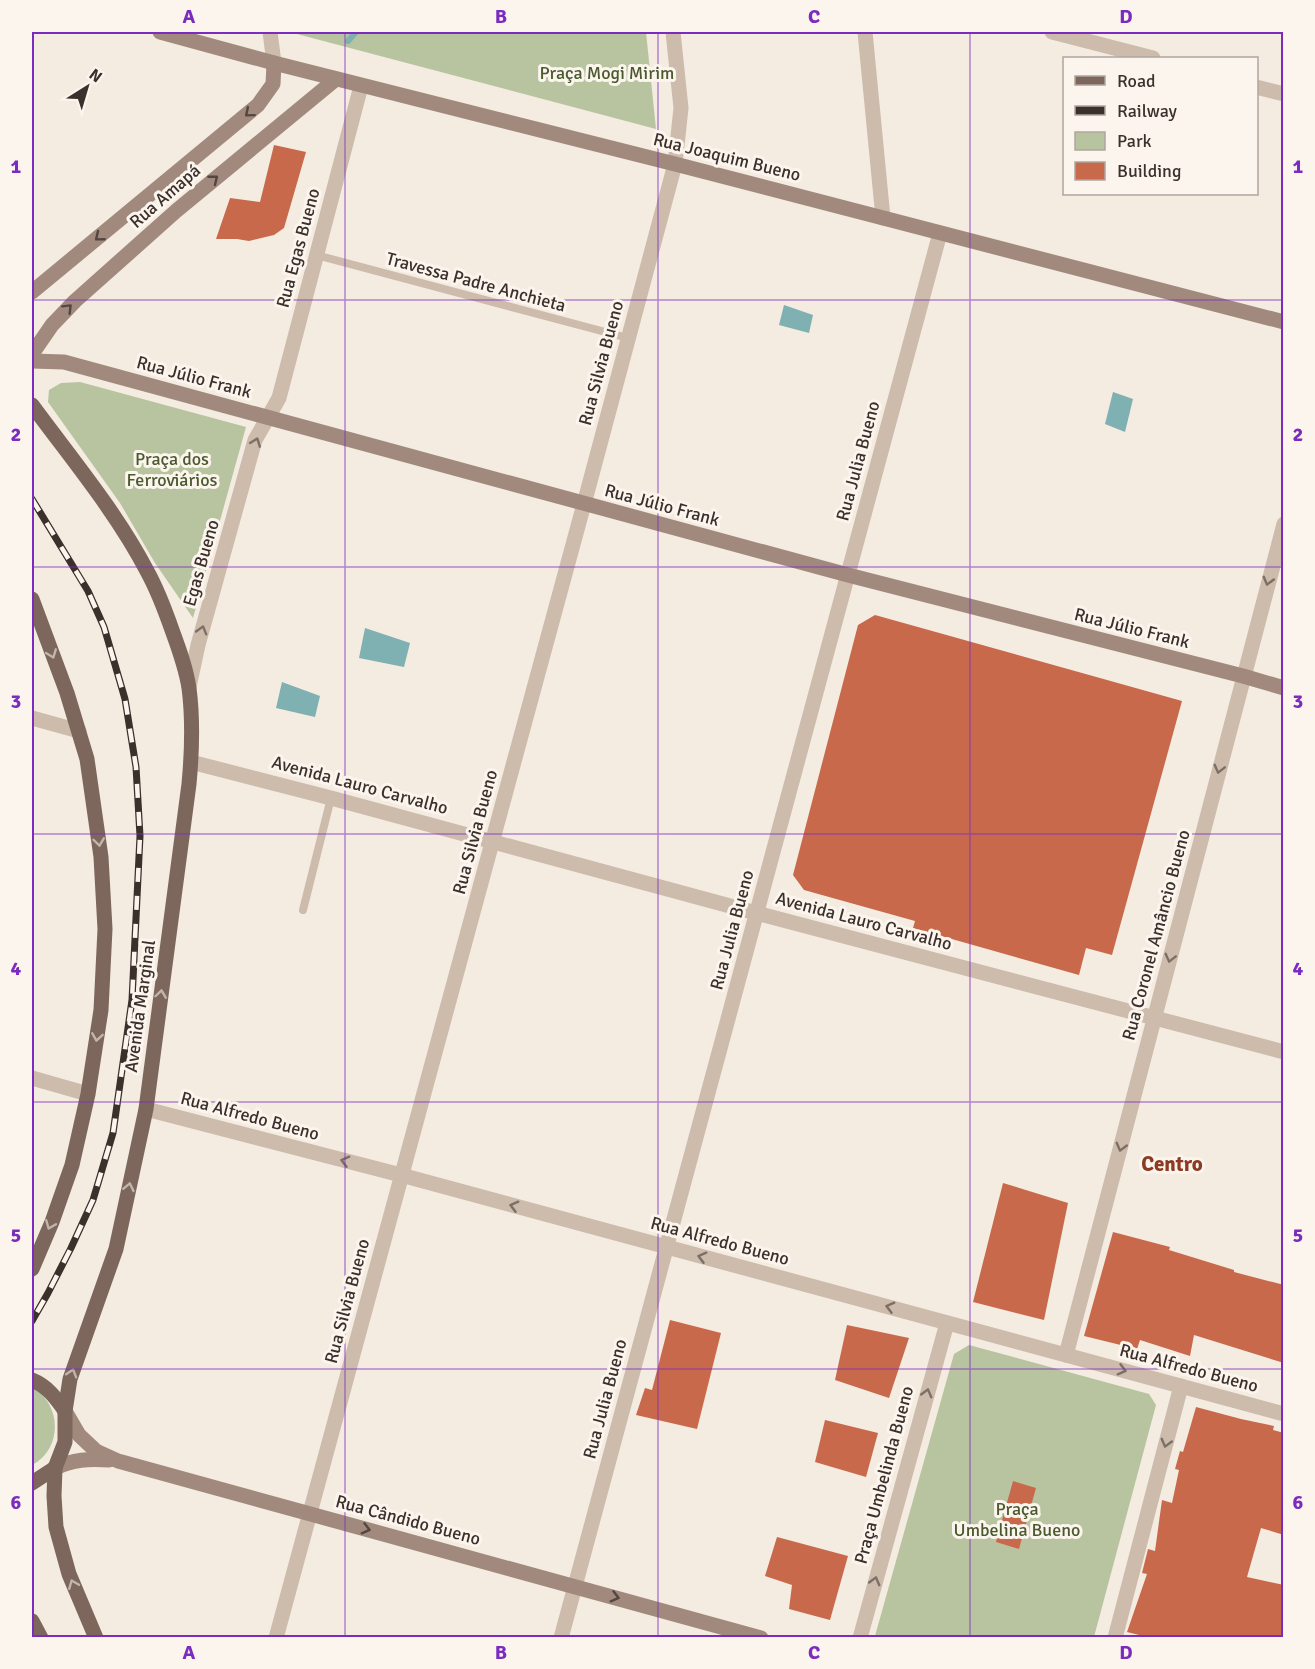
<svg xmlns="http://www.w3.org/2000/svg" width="1315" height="1669" viewBox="0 0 1315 1669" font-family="Signika,sans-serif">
<rect width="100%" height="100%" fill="#f4ebe1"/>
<g fill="#b8c4a0">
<path d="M297 32H646L656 129 297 34Z"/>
<path d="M80 382 246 427 193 618 155 563 120 503 48 402 49 390 61 383Z"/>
<path d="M969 1345 1149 1394 1156 1405 1094 1637 876 1638 875 1636 954 1354Z"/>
<path d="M32 1387C62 1404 63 1449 32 1465Z"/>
</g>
<g fill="#7fb0b2">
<path d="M784 305 813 315 809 333 779 325Z"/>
<path d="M1113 392 1133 399 1125 432 1105 424Z"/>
<path d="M365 628 410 643 404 667 359 658Z"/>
<path d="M282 682 320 696 315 717 276 708Z"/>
</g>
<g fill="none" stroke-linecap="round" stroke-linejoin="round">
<path stroke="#7fb0b2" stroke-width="6" d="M348 41 356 32"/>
</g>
<g fill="#c8694b">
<path d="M274 145 306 152 284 228 274 235 249 241 237 239H216L230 198 260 202Z"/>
<path d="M875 615 1182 701 1112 955 1086 948 1079 975 913 928 915 921 804 890 793 875 858 625Z"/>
<path d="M1003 1183 1068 1203 1044 1320 973 1302Z"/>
<path d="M1113 1232 1170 1247 1169 1250 1234 1270V1272L1284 1285V1363L1194 1335 1190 1356 1140 1340 1137 1349 1084 1336Z"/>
<path d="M670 1320 721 1333 697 1429 636 1415 645 1388 652 1390Z"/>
<path d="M847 1325 909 1338 889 1398 835 1380Z"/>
<path d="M1196 1407 1241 1419 1274 1426 1273 1430 1284 1433V1535L1261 1528 1247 1577 1284 1585V1638H1151L1127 1632 1147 1574 1142 1573 1148 1549 1155 1551 1162 1500 1172 1503 1179 1470 1175 1469 1180 1451 1183 1452Z"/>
<path d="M825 1420 878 1433 866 1477 815 1462Z"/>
<path d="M1013 1481 1036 1488 1019 1549 996 1542Z"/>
<path d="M777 1537 848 1556 830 1620 789 1609 792 1585 765 1576Z"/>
</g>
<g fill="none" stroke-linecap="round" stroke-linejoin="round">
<g stroke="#cdbbac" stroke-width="8">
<path d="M316 255 628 338"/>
<path d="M303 910 331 798"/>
</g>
<g stroke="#cdbbac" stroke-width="15">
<path d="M270 32 274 63"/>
<path d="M865 32 883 218"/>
<path d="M1052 32 1153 58"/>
<path d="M1256 87 1284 94"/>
<path d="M189 687 198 645 255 440 279 398 361 86"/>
<path d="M32 718 79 731"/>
<path d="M191 762 331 798 756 913 1284 1052"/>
<path d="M32 1078 88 1094"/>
<path d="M146 1109 401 1175 1284 1414"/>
<path d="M1066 1355 1284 524"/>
<path d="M276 1638 584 504 675 164 681 108 673 32"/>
<path d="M561 1638 940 233"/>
<path d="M860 1638 947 1323"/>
<path d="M1115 1638 1181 1386"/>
</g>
<g stroke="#a18a7d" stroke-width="15">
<path d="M160 32 274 63 675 164 1284 322"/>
<path d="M32 292 258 105 273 84 274 63"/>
<path d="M32 354 52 325 75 301 176 211 336 79"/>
<path d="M32 361 64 362 848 575 1243 676 1284 688"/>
<path d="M65 1411 79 1435 96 1451 118 1461 761 1638"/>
<path d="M55 1468C74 1459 88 1459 109 1460"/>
</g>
<g stroke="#7d675c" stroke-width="15">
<path d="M32 405C71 458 117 513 147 571 157 589 165 610 172 630 179 649 186 668 189 688 193 719 192 752 189 784L146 1109 116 1249 70 1379 65 1411V1442L55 1468 54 1496 56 1527 69 1574 96 1638"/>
<path d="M32 599 67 693 87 759 101 857 105 929 101 1010 88 1094 72 1165 52 1222 32 1269"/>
<path d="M32 1380C47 1386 56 1398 65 1411"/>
<path d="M32 1483 55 1468"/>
<path d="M32 1621 41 1638"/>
</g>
<defs>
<path id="rail" d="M32 499 88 591 104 627 125 699 136 767 140 836 132 1000 113 1133 93 1200 71 1248 48 1293 32 1321"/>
</defs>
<use href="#rail" stroke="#3b302b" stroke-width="7"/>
<use href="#rail" stroke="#fbf5ee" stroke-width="4.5" stroke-dasharray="14" stroke-linecap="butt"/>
</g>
<defs><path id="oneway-chevron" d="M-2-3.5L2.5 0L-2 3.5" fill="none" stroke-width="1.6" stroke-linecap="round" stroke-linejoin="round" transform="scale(1.5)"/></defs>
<g stroke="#544640">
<use href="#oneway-chevron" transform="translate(249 113) rotate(140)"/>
<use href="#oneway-chevron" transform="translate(214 179) rotate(-39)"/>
<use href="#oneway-chevron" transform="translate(99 237) rotate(141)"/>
<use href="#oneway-chevron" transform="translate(68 308) rotate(-45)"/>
<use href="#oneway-chevron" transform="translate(366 1529) rotate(15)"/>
<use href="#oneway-chevron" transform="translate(615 1597) rotate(15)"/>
</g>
<g stroke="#7d6f65">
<use href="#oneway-chevron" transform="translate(256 442) rotate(-69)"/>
<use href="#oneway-chevron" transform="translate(1268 581) rotate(105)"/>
<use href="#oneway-chevron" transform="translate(202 630) rotate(-74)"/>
<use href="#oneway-chevron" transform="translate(1219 769) rotate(104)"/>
<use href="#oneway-chevron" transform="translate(1170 958) rotate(104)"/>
<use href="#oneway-chevron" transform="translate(1121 1147) rotate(105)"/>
<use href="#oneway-chevron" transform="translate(345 1161) rotate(-165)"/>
<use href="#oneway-chevron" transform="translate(514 1206) rotate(-165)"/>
<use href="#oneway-chevron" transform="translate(702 1257) rotate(-165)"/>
<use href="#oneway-chevron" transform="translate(890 1307) rotate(-165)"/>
<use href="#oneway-chevron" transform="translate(1122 1370) rotate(15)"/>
<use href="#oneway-chevron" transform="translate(927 1393) rotate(-75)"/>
<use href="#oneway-chevron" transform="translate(1166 1443) rotate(105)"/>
<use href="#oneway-chevron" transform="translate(875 1581) rotate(-75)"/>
</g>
<g stroke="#c2b5ac">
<use href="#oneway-chevron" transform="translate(52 654) rotate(69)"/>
<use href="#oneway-chevron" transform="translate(99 842) rotate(82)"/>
<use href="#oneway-chevron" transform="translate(161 994) rotate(-82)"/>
<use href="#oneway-chevron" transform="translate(97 1037) rotate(99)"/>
<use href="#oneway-chevron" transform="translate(129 1187) rotate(-78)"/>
<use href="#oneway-chevron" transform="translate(50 1225) rotate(112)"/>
<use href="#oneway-chevron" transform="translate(72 1373) rotate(-73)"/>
<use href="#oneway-chevron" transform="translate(73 1584) rotate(-112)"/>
</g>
<path fill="none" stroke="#7b2cbf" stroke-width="1.5" stroke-opacity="0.55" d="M345 32V1638M658 32V1638M970 32V1638M32 300H1284M32 567H1284M32 834H1284M32 1102H1284M32 1369H1284"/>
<g text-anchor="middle" stroke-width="6" stroke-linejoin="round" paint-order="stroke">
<g font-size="18" fill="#4a5a2e" stroke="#fbf5ee">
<text x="607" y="79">Praça Mogi Mirim</text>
<text x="172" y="465">Praça dos<tspan x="172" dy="21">Ferroviários</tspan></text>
<text x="1017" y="1515">Praça<tspan x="1017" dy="21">Umbelina Bueno</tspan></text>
</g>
<g font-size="18" fill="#3b302b" stroke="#fbf5ee">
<text transform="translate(727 157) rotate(14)" y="6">Rua Joaquim Bueno</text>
<text transform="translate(165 196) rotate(-41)" y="6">Rua Amapá</text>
<text transform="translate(298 248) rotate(-75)" y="6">Rua Egas Bueno</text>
<text transform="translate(476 282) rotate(15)" y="6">Travessa Padre Anchieta</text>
<text transform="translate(601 363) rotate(-75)" y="6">Rua Silvia Bueno</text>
<text transform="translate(194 377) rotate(15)" y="6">Rua Júlio Frank</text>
<text transform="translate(858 461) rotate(-75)" y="6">Rua Julia Bueno</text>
<text transform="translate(662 505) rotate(15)" y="6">Rua Júlio Frank</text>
<text transform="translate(201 563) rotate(-74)" y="6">Egas Bueno</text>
<text transform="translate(1132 628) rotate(14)" y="6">Rua Júlio Frank</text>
<text transform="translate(360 785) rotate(15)" y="6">Avenida Lauro Carvalho</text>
<text transform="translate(475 832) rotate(-75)" y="6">Rua Silvia Bueno</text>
<text transform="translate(864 921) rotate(15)" y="6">Avenida Lauro Carvalho</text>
<text transform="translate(732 930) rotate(-75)" y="6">Rua Julia Bueno</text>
<text transform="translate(1156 935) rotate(-75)" y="6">Rua Coronel Amâncio Bueno</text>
<text transform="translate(140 1006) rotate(-82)" y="6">Avenida Marginal</text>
<text transform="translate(250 1116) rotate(15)" y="6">Rua Alfredo Bueno</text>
<text transform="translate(720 1241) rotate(15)" y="6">Rua Alfredo Bueno</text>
<text transform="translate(347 1301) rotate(-75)" y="6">Rua Silvia Bueno</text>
<text transform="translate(1189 1368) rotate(15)" y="6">Rua Alfredo Bueno</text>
<text transform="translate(605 1399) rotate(-75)" y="6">Rua Julia Bueno</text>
<text transform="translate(884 1475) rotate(-75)" y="6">Praça Umbelinda Bueno</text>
<text transform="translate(408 1520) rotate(15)" y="6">Rua Cândido Bueno</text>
</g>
<g font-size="21" font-weight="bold" fill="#8c3b22" stroke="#fbf5ee">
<text x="1172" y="1171">Centro</text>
</g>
</g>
<rect width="1315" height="1669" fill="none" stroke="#fbf5ee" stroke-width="66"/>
<rect x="1063" y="57" width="195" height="138" fill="#fbf5ee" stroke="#aea6a0" stroke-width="1.5"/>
<rect x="1075" y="76" width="30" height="9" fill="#7d675c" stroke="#aea6a0" stroke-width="1.5"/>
<text x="1117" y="87" font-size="18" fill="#3b302b">Road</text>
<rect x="1075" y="106" width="30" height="9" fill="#3b302b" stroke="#aea6a0" stroke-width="1.5"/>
<text x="1117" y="117" font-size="18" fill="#3b302b">Railway</text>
<rect x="1075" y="132" width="30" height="18" fill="#b8c4a0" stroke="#aea6a0" stroke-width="1.5"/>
<text x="1117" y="147" font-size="18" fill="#3b302b">Park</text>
<rect x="1075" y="162" width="30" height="18" fill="#c8694b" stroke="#aea6a0" stroke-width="1.5"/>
<text x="1117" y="177" font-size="18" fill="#3b302b">Building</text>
<g transform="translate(87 87) rotate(37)" stroke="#fbf5ee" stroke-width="4.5" paint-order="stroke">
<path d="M0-4.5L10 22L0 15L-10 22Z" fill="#3b302b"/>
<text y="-9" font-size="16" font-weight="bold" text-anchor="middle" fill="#3b302b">N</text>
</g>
<rect x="33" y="33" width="1249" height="1603" fill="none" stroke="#7b2cbf" stroke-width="2"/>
<g font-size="20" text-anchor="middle" font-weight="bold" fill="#7b2cbf">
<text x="189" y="23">A</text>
<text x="501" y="23">B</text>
<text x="814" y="23">C</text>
<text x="1126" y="23">D</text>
<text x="16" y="173">1</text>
<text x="1298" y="173">1</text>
<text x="16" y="441">2</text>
<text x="1298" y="441">2</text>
<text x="16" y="708">3</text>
<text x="1298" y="708">3</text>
<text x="16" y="975">4</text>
<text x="1298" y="975">4</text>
<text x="16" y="1242">5</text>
<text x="1298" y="1242">5</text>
<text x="16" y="1509">6</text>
<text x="1298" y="1509">6</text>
<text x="189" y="1659">A</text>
<text x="501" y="1659">B</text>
<text x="814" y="1659">C</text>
<text x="1126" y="1659">D</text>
</g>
</svg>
